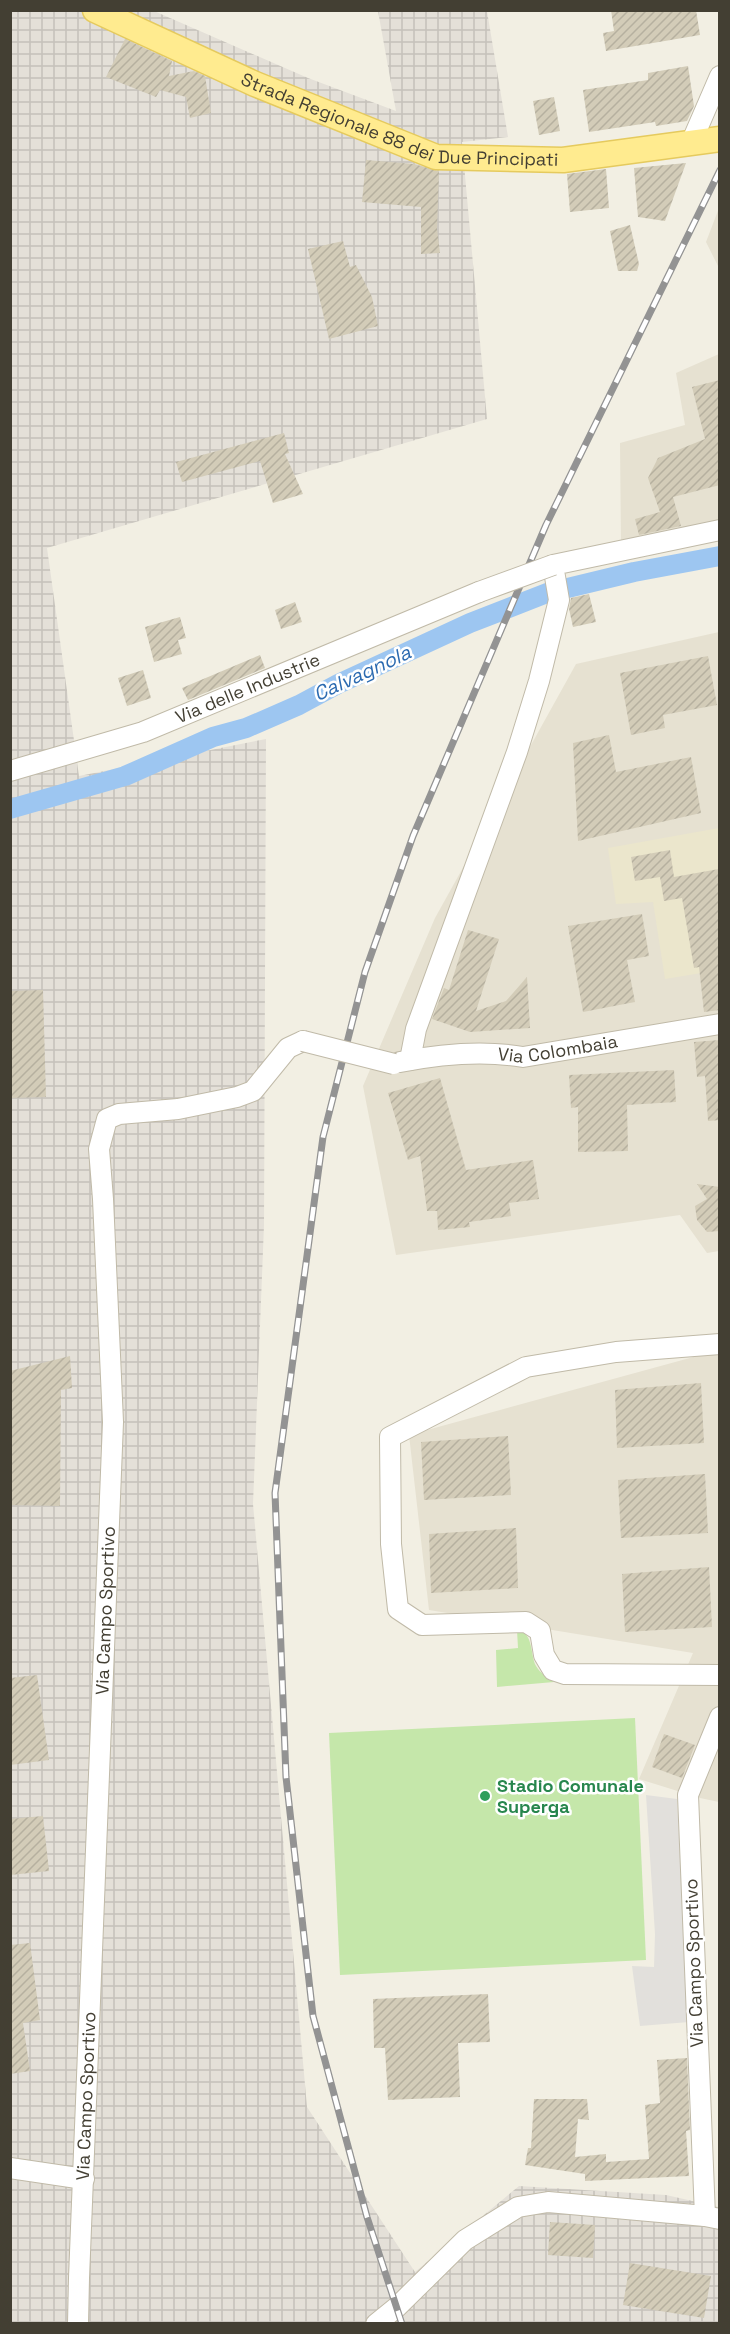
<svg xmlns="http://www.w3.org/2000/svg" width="730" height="2334" viewBox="0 0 730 2334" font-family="'Space Grotesk',sans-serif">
<defs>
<pattern id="industrial-grid" width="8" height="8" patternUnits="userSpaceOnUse" patternTransform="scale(1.5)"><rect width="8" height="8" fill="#e4e0d8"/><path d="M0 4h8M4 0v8" fill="none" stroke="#c5c1ba"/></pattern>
<pattern id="building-hatch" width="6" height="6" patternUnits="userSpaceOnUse" patternTransform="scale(1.5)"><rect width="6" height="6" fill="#d3ccb8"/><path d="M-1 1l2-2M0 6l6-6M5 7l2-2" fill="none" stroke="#b6b09f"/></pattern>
</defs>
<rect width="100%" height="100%" fill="#f2efe3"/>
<g fill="#e6e1d1">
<path d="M719 208V268L706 242Z"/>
<path d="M719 354V532L621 545 620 443 685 425 676 373Z"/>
<path d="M719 632V1251L707 1253 680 1215 396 1255 363 1086 435 918 576 664Z"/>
<path d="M719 1350V1802L700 1798 639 1779 693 1653 429 1610 409 1435Z"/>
</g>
<path fill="url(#industrial-grid)" d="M11 11H154L308 78 396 111 378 11H487L508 137 462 142 487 419 47 548 79 776 266 739 264 1225 253 1504 307 2107 415 2272 519 2186 666 2195 719 2207V2323L11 2324Z"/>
<path fill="#ebe6cc" d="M719 828V970L665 979 653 902 616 904 608 848Z"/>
<g fill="#c5e7aa">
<path d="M517 1630C534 1632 530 1655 536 1666 540 1673 548 1678 554 1682L497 1687 496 1650 518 1648Z"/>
<path d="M635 1718 646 1960 340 1975 329 1733Z"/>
</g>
<path fill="#e2e0dc" d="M646 1795 677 1799 689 2022 640 2026 632 1966 654 1967 655 1934Z"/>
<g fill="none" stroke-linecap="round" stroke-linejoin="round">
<path stroke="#9dc6f1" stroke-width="20" d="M10 809 125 776 213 737 246 728 299 705 338 684 470 623 547 593 634 572 720 556"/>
</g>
<g fill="url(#building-hatch)">
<path d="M611 10H696L700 35 606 51 603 33 614 31Z"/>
<path d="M125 39 172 61 169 76 194 71 205 76 211 113 190 118 186 97 160 90 156 97 106 77Z"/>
<path d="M688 66 694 106 687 121 656 126 655 122 589 132 583 90 648 80V73Z"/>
<path d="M554 97 560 131 539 135 533 101Z"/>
<path d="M366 160 414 164 439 171 437 229 440 253 421 254V207L362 202Z"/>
<path d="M686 163 665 221 638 217 634 168Z"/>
<path d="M606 169 609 208 570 212 567 174Z"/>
<path d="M630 225 639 264 637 271H618L610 231Z"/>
<path d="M343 241 350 267 356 265 372 297 378 326 329 339 308 249Z"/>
<path d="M720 380V485L673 497 681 526 639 535 635 519 660 512 648 478 658 458 705 439 692 387Z"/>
<path d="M284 433 289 453 285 454 303 494 273 503 260 461 182 482 176 462Z"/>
<path d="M589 594 596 622 573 627 569 609 571 598Z"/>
<path d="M295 602 302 622 281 629 275 610Z"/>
<path d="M180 617 186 638 178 640 182 654 154 662 145 627Z"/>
<path d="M260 655 265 668 188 700 182 688Z"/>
<path d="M708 656 717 705 663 715 665 728 631 735 620 673Z"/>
<path d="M143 670 151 698 127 706 118 678Z"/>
<path d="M609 735 616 772 691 757 701 813 578 841 573 743Z"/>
<path d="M670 850 674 877 719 869 720 1010 704 1012 699 967 694 968 682 898 664 901 660 877 635 881 631 857Z"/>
<path d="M642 914 649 956 627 960 635 1002 583 1012 568 926Z"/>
<path d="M468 930 499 939 476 1011 506 1001 527 977 530 1028 470 1032 432 1019 444 988 449 990Z"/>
<path d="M43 990 46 1097 10 1098V991Z"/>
<path d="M720 1040V1120L708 1121 705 1076 697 1077 694 1042Z"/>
<path d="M674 1070 676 1102 627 1105 628 1151 578 1152V1107L571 1108 569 1075Z"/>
<path d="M440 1078 466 1170 533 1160 539 1199 509 1203 511 1216 469 1222 470 1227 438 1230 437 1211H427L420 1156 408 1160 388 1093Z"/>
<path d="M697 1184 720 1187V1231L707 1232 697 1220 695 1206 707 1199Z"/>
<path d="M70 1356 72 1388 61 1390 60 1506 10 1505V1371Z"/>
<path d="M701 1383 704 1443 617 1448 615 1390Z"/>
<path d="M508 1436 511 1495 424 1500 421 1442Z"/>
<path d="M705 1474 708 1533 621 1538 618 1480Z"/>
<path d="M516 1528 518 1588 431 1593 429 1534Z"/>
<path d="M709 1567 712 1627 625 1632 622 1574Z"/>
<path d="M37 1675 49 1760 10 1765V1678Z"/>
<path d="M664 1734 695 1745 682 1778 652 1767Z"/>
<path d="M43 1816 49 1871 10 1875V1819Z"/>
<path d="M30 1943 40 2020 23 2023 30 2071 10 2074V1945Z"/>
<path d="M488 1994 490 2042 458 2043 460 2097 388 2100 385 2048H374L373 1999Z"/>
<path d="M687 2058 690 2130 686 2131 689 2176 585 2181V2174L525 2165 528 2148H531L534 2099H587L589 2120 578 2119 575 2157 606 2154V2162L649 2159 645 2105 660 2103 657 2060Z"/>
<path d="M550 2222 595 2225 593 2258 548 2255Z"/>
<path d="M630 2263 711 2276 704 2318 623 2305Z"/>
</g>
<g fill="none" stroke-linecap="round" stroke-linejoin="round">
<defs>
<g id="minor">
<path d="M691 143 720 76"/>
<path id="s1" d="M10 771 143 732 479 592"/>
<path d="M410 1060 416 1029 517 752 539 681 559 600 553 565 720 530"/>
<path id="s2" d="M400 1062C441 1054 482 1050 523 1057L720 1024"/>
<path d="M720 1344 616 1352 526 1367 390 1437 391 1544 398 1609 422 1625 526 1622 540 1631 544 1655 553 1670 565 1674 720 1675"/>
<path d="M10 2168 84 2179"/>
<path d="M705 2216 688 1795 720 1717"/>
<path id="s3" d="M78 2324 79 2278 113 1422 103 1199 99 1149 107 1119 119 1114 178 1109 237 1097 253 1091 288 1048 303 1041"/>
<path d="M376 2324 397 2307 465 2240 518 2207 548 2202 705 2216 720 2219"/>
</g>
<g id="major">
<path id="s4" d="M95 10 255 84 436 157 563 160 720 139"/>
</g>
</defs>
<use href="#minor" stroke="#c0baa8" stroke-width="22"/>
<use href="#major" stroke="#e5ca5e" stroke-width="27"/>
<use href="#minor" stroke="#fff" stroke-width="20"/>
<use href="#major" stroke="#ffeb8f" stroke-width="24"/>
<defs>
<path id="rail" d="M402 2324 367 2217 313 2016 286 1777 275 1493 323 1137 365 972 413 836 546 525 720 170"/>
</defs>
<use href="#rail" stroke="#939393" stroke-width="7"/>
<use href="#rail" stroke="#fff" stroke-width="4.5" stroke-dasharray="14" stroke-linecap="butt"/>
<defs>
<g id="minor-bridge">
<path d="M479 592 553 565"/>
<path d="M303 1041 394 1064"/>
</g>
</defs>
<use href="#minor-bridge" stroke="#c0baa8" stroke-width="22" stroke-linecap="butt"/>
<use href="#minor-bridge" stroke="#fff" stroke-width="20"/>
</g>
<circle fill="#2e9e5b" stroke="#fff" stroke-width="2" cx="485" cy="1796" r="6"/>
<g text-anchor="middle" stroke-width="5" stroke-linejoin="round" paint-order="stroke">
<g font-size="18" fill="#433f33" stroke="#fff">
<text dy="6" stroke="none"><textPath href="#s4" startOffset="328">Strada Regionale 88 dei Due Principati</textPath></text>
<text dy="6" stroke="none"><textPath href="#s1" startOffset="252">Via delle Industrie</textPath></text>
<text dy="6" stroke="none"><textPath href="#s2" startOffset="159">Via Colombaia</textPath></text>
<text dy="6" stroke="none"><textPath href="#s3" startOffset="714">Via Campo Sportivo</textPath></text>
<text transform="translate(694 1963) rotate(-92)" y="6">Via Campo Sportivo</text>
<text dy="6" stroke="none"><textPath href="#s3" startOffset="228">Via Campo Sportivo</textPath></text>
</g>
<g font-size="18" font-weight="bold" fill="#27864d" stroke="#fff" text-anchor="start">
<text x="497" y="1792">Stadio Comunale<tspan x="497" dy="21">Superga</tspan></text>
</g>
<g font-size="20" font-style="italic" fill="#2b6ab0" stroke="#fff">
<text transform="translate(362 673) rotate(-25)" y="7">Calvagnola</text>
</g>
</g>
<rect width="730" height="2334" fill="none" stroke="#433f33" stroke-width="24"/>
</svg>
